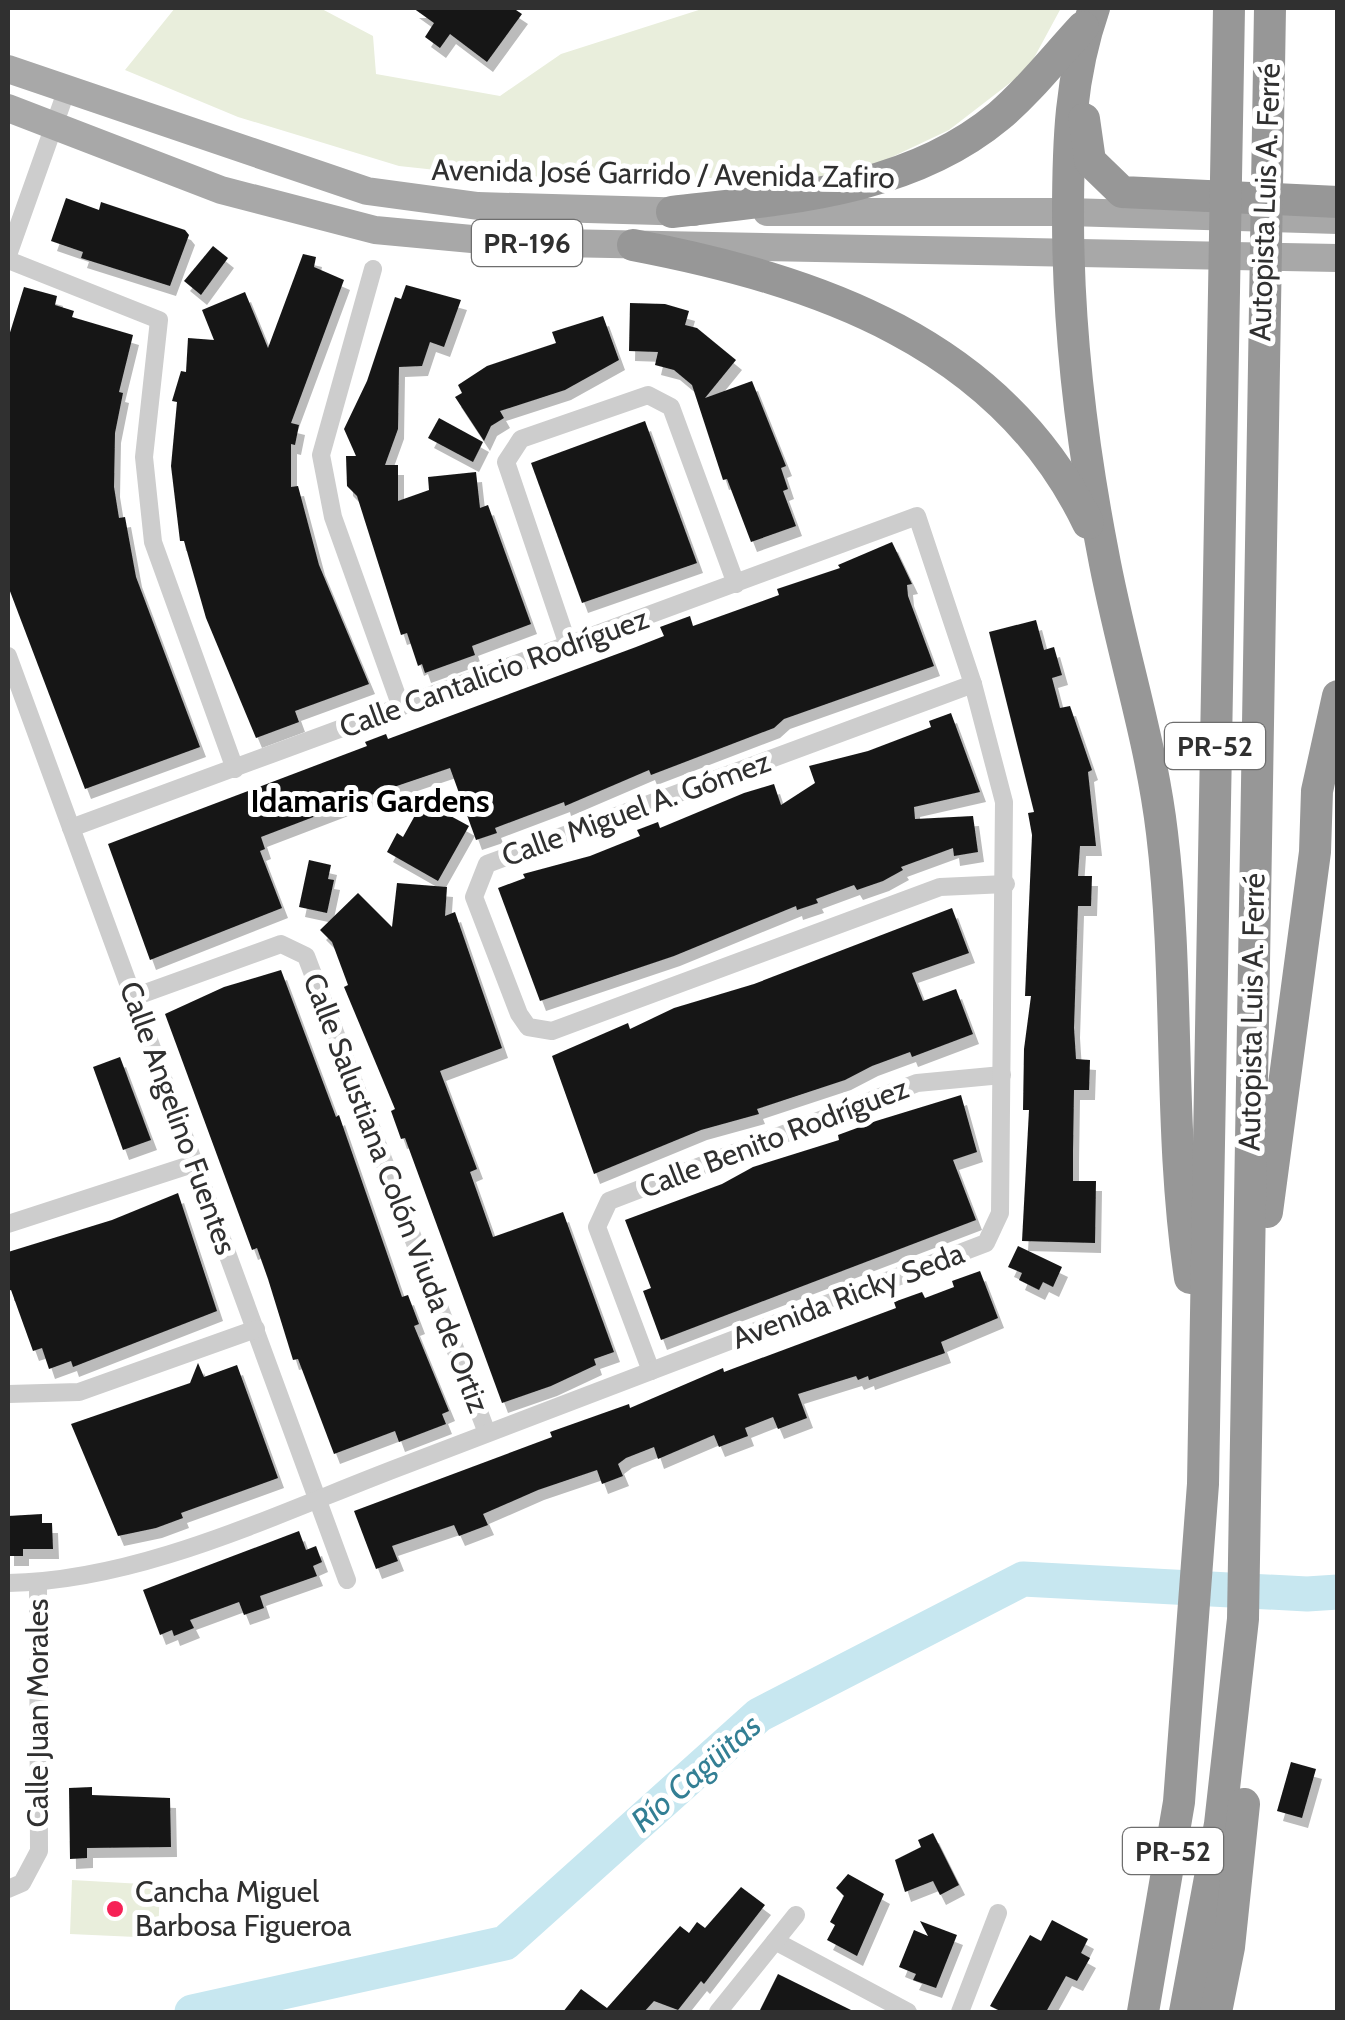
<svg xmlns="http://www.w3.org/2000/svg" width="1345" height="2020" viewBox="0 0 1345 2020" font-family="Cabin,sans-serif">
<defs>
<filter id="shadow"><feDropShadow dx="6" dy="10" stdDeviation="0" flood-color="#0004"/></filter>
</defs>
<rect width="100%" height="100%" fill="#fff"/>
<g fill="#e9eedc">
<path d="M175 8H320L373 36 376 74 500 96 561 54 705 8H1061L1028 69 949 130 873 166 819 179 492 176 399 166 238 117 125 70Z"/>
<path d="M72 1880 160 1885 158 1938 70 1934Z"/>
</g>
<g fill="none" stroke-linecap="round" stroke-linejoin="round">
<path stroke="#c7e7f0" stroke-width="35" d="M192 2012 505 1943 759 1715 1023 1579 1307 1594 1338 1592"/>
</g>
<g fill="#171717" filter="url(#shadow)">
<path d="M413 8H513L522 14 487 62 450 34 440 48 425 37 434 23Z"/>
<path d="M66 198 99 210 101 202 185 230 189 235 170 286 81 258 83 252 51 241Z"/>
<path d="M213 246 228 258 201 295 184 281Z"/>
<path d="M303 254 316 257 314 267 344 280 291 423 299 425 295 445 291 444V487L298 486 319 565 369 684 295 711 299 722 256 738 206 618 184 541H180L171 466 177 402 172 401 181 371 186 372 188 338 214 340 202 310 245 292 268 348Z"/>
<path d="M406 285 461 300 444 347 430 342 422 366 399 367 398 429 385 465H398V501L429 490 428 477 476 472 480 508 488 505 531 624 472 646 475 655 425 673 422 664 418 666 407 633 401 635 357 496 347 486 346 456H356L344 429 367 381 395 297 401 299Z"/>
<path d="M24 287 57 296 55 305 74 311 72 317 133 335 119 392 123 393 115 433 114 487 119 518 125 517 136 577 200 747 85 789 8 586V339Z"/>
<path d="M630 303 665 304 689 311 685 325 697 328 736 360 705 398 752 381 786 466 781 468 788 489 783 491 796 526 751 542 727 479 723 480 692 385 674 370 655 365 658 352 629 351Z"/>
<path d="M603 316 619 360 565 390 500 411 504 418 491 426 484 441 455 397 462 393 458 385 487 366 556 343 552 332Z"/>
<path d="M439 418 483 442 473 462 428 438Z"/>
<path d="M645 421 697 563 582 603 531 463Z"/>
<path d="M892 542 912 584 907 585 908 596 934 666 784 719 774 728 651 775 649 770 565 806 564 802 495 828 497 833 476 840 450 768 379 792 261 837 265 849 260 851 282 908 150 960 108 844 367 746 365 742 386 734 388 739 636 647 664 636 660 627 690 616 693 626 779 595 777 589 840 568 838 565Z"/>
<path d="M1036 620 1044 650 1054 647 1062 675 1052 678 1060 708 1070 706 1092 770 1088 772 1096 846H1080L1078 876H1092L1091 906H1078L1074 1028 1076 1059 1090 1060 1089 1090H1074L1073 1151V1181H1096L1095 1243 1022 1241 1029 1110H1023L1024 1049 1031 996H1025L1032 835 1028 813 1034 812 989 632Z"/>
<path d="M951 713 980 792 914 807 915 819 973 816 978 852 954 856 953 848 901 867 903 870 883 881 857 890 854 885 816 899 818 903 797 910 796 906 674 956 540 1001 498 888 525 878 523 874 590 856 640 836 637 830 658 822 660 828 744 793 774 784 781 805 815 783 809 766 868 751 931 727 929 721Z"/>
<path d="M423 801 469 826 438 881 387 852 397 833 403 837Z"/>
<path d="M309 860 331 865 328 879 334 880 327 913 299 907Z"/>
<path d="M397 883 447 887 445 916 455 912 502 1048 440 1071 477 1169 470 1172 493 1237 563 1212 614 1352 594 1359 596 1365 551 1386 502 1403 405 1138 401 1139 391 1111 395 1109 344 987 348 985 332 942 320 930 358 893 392 927Z"/>
<path d="M952 908 969 953 912 973 923 1001 956 989 973 1034 912 1057 910 1052 872 1066 845 1080 757 1109 759 1114 701 1130 594 1174 552 1056 628 1023 630 1029 674 1008 754 984Z"/>
<path d="M281 970 336 1117 339 1115 402 1297 408 1295 419 1324 414 1326 449 1411 442 1414 446 1424 399 1442 395 1431 334 1454 298 1359 293 1360 268 1279 257 1248 252 1250 165 1014 224 987Z"/>
<path d="M120 1057 151 1140 123 1150 93 1067Z"/>
<path d="M961 1095 977 1152 953 1160 976 1220 661 1340 643 1291 651 1288 625 1220 722 1184 753 1167 839 1140 838 1135 876 1121Z"/>
<path d="M178 1193 217 1311 73 1367 71 1361 49 1369 42 1348 33 1351 11 1290 8 1291V1252L112 1220Z"/>
<path d="M1018 1246 1062 1267 1053 1287 1043 1282 1039 1290 1019 1280 1022 1273 1008 1267Z"/>
<path d="M980 1271 998 1318 941 1342 945 1353 869 1380 868 1376 858 1380 856 1376 798 1394 807 1418 778 1429 773 1417 745 1428 748 1436 719 1447 714 1435 658 1459 654 1447 626 1458 618 1464 623 1476 602 1484 597 1470 538 1490 483 1514 488 1525 459 1536 454 1525 392 1546 398 1561 376 1569 354 1511 552 1437 550 1432 629 1404 630 1408 723 1368 724 1372 896 1308 894 1302 922 1292 925 1298 954 1287 952 1281Z"/>
<path d="M198 1363 204 1377 237 1365 278 1478 181 1513 183 1518 156 1528 118 1536 71 1424 190 1383Z"/>
<path d="M42 1514V1523H52L53 1549H23V1556H8V1516Z"/>
<path d="M299 1531 306 1550 316 1546 322 1562 313 1566 317 1576 260 1596 264 1608 244 1615 239 1602 190 1620 194 1628 174 1636 172 1630 160 1635 143 1590Z"/>
<path d="M1291 1762 1316 1769 1302 1818 1277 1811Z"/>
<path d="M92 1787V1795L170 1798 171 1847 87 1848V1858L70 1859 69 1788Z"/>
<path d="M933 1833 959 1885 940 1895 933 1881 905 1892 895 1860 921 1847 918 1840Z"/>
<path d="M848 1874 884 1894 857 1956 827 1940 835 1925 830 1922 844 1896 836 1888Z"/>
<path d="M741 1887 765 1905 704 1984 701 1981 678 2010 654 2001 644 2012H563L581 1989 607 2008 680 1926 689 1933 697 1922 705 1928Z"/>
<path d="M1052 1920 1088 1939 1081 1953 1090 1958 1077 1981 1066 1976 1046 2012H1002L990 2006 1030 1935 1041 1941Z"/>
<path d="M920 1921 957 1935 936 1988 913 1980 916 1974 899 1967 914 1930 928 1936Z"/>
<path d="M778 1974 855 2012H759Z"/>
</g>
<g fill="none" stroke-linecap="round" stroke-linejoin="round">
<g stroke="#cdcdcd" stroke-width="18">
<path d="M8 255 67 89"/>
<path d="M8 260 159 320 144 457 153 542 235 769"/>
<path d="M373 269 321 455 333 517 401 707"/>
<path d="M568 645 506 462 521 439 648 395 671 407 736 584"/>
<path d="M8 656 347 1580"/>
<path d="M973 684 487 864 474 897 519 1014 528 1027 552 1031 940 887 1006 884"/>
<path d="M134 997 281 944 306 956 487 1433"/>
<path d="M8 1224 196 1163"/>
<path d="M651 1371 597 1227 609 1201 917 1083 1002 1075"/>
<path d="M8 1394 79 1392 256 1329"/>
<path d="M8 1583C142 1581 280 1512 405 1465 598 1391 792 1317 986 1243L1000 1213 1004 802 973 684 917 516 71 828"/>
<path d="M8 1889 22 1883 39 1851 38 1583"/>
<path d="M775 1941 908 2012"/>
<path d="M718 2012 796 1915"/>
<path d="M960 2012 998 1913"/>
</g>
<g stroke="#a8a8a8" stroke-width="28">
<path d="M8 69 367 191 478 206 694 212"/>
<path d="M8 108 221 190 375 230 504 242 1338 258"/>
<path d="M767 212H1068L1338 220"/>
</g>
<g stroke="#979797" stroke-width="32">
<path d="M1094 8C1070 77 1068 142 1068 216 1068 331 1081 440 1103 553 1120 646 1151 739 1162 833 1180 981 1168 1131 1190 1278"/>
<path d="M1084 119 1090 161 1122 192 1338 202"/>
<path d="M672 212C784 199 908 192 999 116 1030 90 1055 57 1083 27"/>
<path d="M633 245C816 280 1001 342 1088 523"/>
<path d="M1267 1212 1315 852 1317 791 1338 696"/>
<path d="M1143 2012 1179 1802 1203 1484 1229 8"/>
<path d="M1185 2012 1220 1824 1243 1619 1270 8"/>
<path d="M1216 2012 1229 1947 1244 1804"/>
</g>
</g>
<circle fill="#f62256" stroke="#fff" stroke-width="4" cx="115" cy="1909" r="10"/>
<g text-anchor="middle" stroke-width="10" stroke-linejoin="round" paint-order="stroke">
<g fill="#fff" stroke="#6e6e6e" stroke-width="2.5">
<rect x="472" y="220" width="110" height="46" rx="8"/>
<rect x="1165" y="723" width="100" height="46" rx="8"/>
<rect x="1123" y="1828" width="100" height="46" rx="8"/>
</g>
<g font-size="28" font-weight="bold" fill="#303030">
<text x="527" y="253">PR-196</text>
<text x="1215" y="756">PR-52</text>
<text x="1173" y="1861">PR-52</text>
</g>
<g font-size="30" fill="#303030" stroke="#fff">
<text transform="translate(663 174) rotate(1)" y="10">Avenida José Garrido / Avenida Zafiro</text>
<text transform="translate(1265 202) rotate(-88)" y="10">Autopista Luis A. Ferré</text>
<text transform="translate(494 673) rotate(-20)" y="10">Calle Cantalicio Rodríguez</text>
<text transform="translate(636 809) rotate(-20)" y="10">Calle Miguel A. Gómez</text>
<text transform="translate(1252 1012) rotate(-89)" y="10">Autopista Luis A. Ferré</text>
<text transform="translate(178 1118) rotate(70)" y="10">Calle Angelino Fuentes</text>
<text transform="translate(774 1138) rotate(-21)" y="10">Calle Benito Rodríguez</text>
<text transform="translate(396 1193) rotate(69)" y="10">Calle Salustiana Colón Viuda de Ortiz</text>
<text transform="translate(848 1296) rotate(-21)" y="10">Avenida Ricky Seda</text>
<text transform="translate(38 1713) rotate(-90)" y="10">Calle Juan Morales</text>
</g>
<g font-size="30" fill="#303030" stroke="#fff" text-anchor="start">
<text x="135" y="1902">Cancha Miguel<tspan x="135" dy="34">Barbosa Figueroa</tspan></text>
</g>
<g font-size="32" font-weight="bold" fill="#000" stroke="#fff">
<text x="370" y="812">Idamaris Gardens</text>
</g>
<g font-size="32" font-style="italic" fill="#337f94" stroke="#fff">
<text transform="translate(696 1773) rotate(-41)" y="11">Río Cagüitas</text>
</g>
</g>
<rect width="1345" height="2020" fill="none" stroke="#303030" stroke-width="20"/>
</svg>
